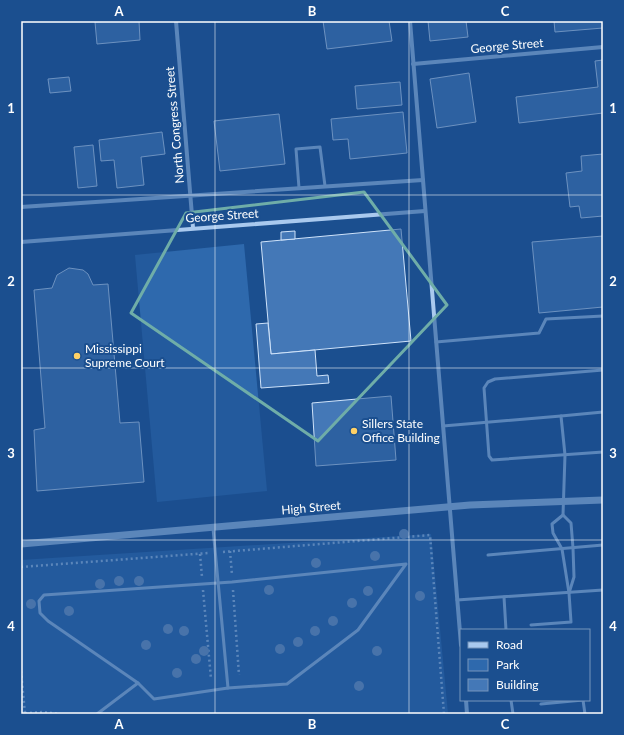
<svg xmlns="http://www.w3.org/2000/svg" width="624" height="735" viewBox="0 0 624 735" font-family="Lato,sans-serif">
<rect width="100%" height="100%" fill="#1b4f8f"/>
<g fill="#2e69ad">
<path d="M244 244 267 491 157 502 135 255Z"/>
<path d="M431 534 448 714H21V560Z"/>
</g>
<g fill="#4478b7" stroke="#cfe3fa">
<path d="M111 21H139L140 40 97 44 95 22Z"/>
<path d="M323 21H389L392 41 327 49Z"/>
<path d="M428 21H466L468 37 430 41Z"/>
<path d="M554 21H603V28L555 32Z"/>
<path d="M603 60V113L519 123 516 97 598 87 595 61Z"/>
<path d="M469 73 476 122 437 128 430 79Z"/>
<path d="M69 77 71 91 50 93 48 79Z"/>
<path d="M400 82 402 105 357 109 355 86Z"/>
<path d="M403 112 407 153 350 159 348 139 333 140 331 119Z"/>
<path d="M279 114 285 164 220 171 214 121Z"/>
<path d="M162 132 165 154 141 157 144 185 117 188 114 160 101 161 99 140Z"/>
<path d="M93 145 97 186 78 188 74 147Z"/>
<path d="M603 154V216L581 218 579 206 570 207 566 173 582 171 581 156Z"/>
<path d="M401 229 411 341 271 354 261 242Z"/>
<path d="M295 231V239L281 240V232Z"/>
<path d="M603 236V307L539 313 532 242Z"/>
<path d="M69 268 83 270 88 274 93 285 108 284 120 423 139 422 144 482 37 491 34 430 45 428 34 290 52 288 57 275Z"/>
<path d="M268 323 271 354 315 350 317 376 328 375 329 383 261 388 256 324Z"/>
<path d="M391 396 396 460 316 466 312 403Z"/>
</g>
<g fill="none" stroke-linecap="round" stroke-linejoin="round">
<g stroke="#a9c9ee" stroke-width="2.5" stroke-dasharray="2 3" stroke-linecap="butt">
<path d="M230 551 232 575"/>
<path d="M223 552 430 535 444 714"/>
<path d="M200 554 202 577"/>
<path d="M21 567 208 553"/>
<path d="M203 590 211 679"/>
<path d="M233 590 239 675"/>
<path d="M21 671 25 714"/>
<path d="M25 713 44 712 60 714"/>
</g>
<g stroke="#a9c9ee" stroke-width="3">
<path d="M299 188 296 149 320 147 325 186"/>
<path d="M436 342 539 333 546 319 603 316"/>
<path d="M603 370 495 379 488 382 484 388 489 456 492 460 603 452"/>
<path d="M443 426 561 416"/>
<path d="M213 528 228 688"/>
<path d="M488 555 603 545"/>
<path d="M406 564 358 630 287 684 228 688 154 699 138 683 48 621 40 613 39 601 44 595 232 582Z"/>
<path d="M569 593 574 577 573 548 571 523 563 515 565 455 561 416 603 412"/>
<path d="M504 597 506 630"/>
<path d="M457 600 603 590"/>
<path d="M531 625 571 622 569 593 562 549 553 533 552 524 563 515"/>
<path d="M511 700 513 714"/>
<path d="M583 700 585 714"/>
<path d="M541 704 583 700"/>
<path d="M97 714 138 683"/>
</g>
<g stroke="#a9c9ee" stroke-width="4">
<path d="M176 21 193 228"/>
<path d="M410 21 461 645"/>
<path d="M413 64 603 47"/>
<path d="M21 207 423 180"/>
<path d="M21 242 425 211"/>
<path d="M466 700 467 714"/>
</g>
<path stroke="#a9c9ee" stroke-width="7" d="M21 544 470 505 603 500"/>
</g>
<g fill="#7ea0ca">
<circle cx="404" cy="534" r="5"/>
<circle cx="375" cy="556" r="5"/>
<circle cx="316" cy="563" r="5"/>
<circle cx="119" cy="581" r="5"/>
<circle cx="139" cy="581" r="5"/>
<circle cx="100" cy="584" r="5"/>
<circle cx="269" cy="590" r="5"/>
<circle cx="368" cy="591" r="5"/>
<circle cx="420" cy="596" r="5"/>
<circle cx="352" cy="603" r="5"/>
<circle cx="31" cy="604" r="5"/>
<circle cx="69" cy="611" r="5"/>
<circle cx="333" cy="621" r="5"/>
<circle cx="168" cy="629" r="5"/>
<circle cx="184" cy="631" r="5"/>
<circle cx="315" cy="631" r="5"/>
<circle cx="298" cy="642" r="5"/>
<circle cx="146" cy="645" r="5"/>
<circle cx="280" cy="649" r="5"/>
<circle cx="204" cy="651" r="5"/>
<circle cx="377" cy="651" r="5"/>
<circle cx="196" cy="659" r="5"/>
<circle cx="177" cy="673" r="5"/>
<circle cx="359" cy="686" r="5"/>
</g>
<path d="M0 0H624V735H0ZM364 192 447 305 318 441 131 313 186 213Z" fill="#1b4f8f" fill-opacity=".55" fill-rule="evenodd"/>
<path fill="none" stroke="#6fada8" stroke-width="3" stroke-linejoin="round" d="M364 192 447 305 318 441 131 313 186 213Z"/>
<path fill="none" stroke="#fff" stroke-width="1" stroke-opacity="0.55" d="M215 21V714M409 21V714M21 195H603M21 368H603M21 540H603"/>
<g fill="#ffd166" stroke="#1b4f8f" stroke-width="1.5">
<circle cx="77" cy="356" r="4"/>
<circle cx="354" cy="431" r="4"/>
</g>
<g text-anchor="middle" stroke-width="4" stroke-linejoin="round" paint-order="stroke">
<g font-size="12" fill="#fff" stroke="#1b4f8f">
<text transform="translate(507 46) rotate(-5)" y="4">George Street</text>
<text transform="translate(175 125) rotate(-95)" y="4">North Congress Street</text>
<text transform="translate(222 216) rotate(-4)" y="4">George Street</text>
<text transform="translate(311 508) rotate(-5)" y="4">High Street</text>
</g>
<g font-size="12" fill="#fff" stroke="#1b4f8f" text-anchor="start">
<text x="85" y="353">Mississippi<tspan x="85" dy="14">Supreme Court</tspan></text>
<text x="362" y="428">Sillers State<tspan x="362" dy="14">Office Building</tspan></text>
</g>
</g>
<rect width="624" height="735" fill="none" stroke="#1b4f8f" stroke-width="44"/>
<rect x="460" y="629" width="130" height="72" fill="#1b4f8f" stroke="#7695bc"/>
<rect x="468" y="642" width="20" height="6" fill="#a9c9ee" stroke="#7695bc"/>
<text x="496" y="649" font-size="12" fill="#ffffff">Road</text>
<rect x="468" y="659" width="20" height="12" fill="#2e69ad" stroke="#7695bc"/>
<text x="496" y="669" font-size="12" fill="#ffffff">Park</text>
<rect x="468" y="679" width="20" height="12" fill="#4478b7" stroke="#7695bc"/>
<text x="496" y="689" font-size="12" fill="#ffffff">Building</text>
<rect x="22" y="22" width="580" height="691" fill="none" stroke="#fff" stroke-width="1.5"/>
<g font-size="13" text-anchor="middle" font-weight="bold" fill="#fff">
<text x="119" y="16">A</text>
<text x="312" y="16">B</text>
<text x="505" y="16">C</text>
<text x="11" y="113">1</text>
<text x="613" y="113">1</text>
<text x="11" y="286">2</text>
<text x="613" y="286">2</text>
<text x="11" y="458">3</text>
<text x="613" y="458">3</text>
<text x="11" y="631">4</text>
<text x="613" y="631">4</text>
<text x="119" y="729">A</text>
<text x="312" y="729">B</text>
<text x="505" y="729">C</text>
</g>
</svg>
